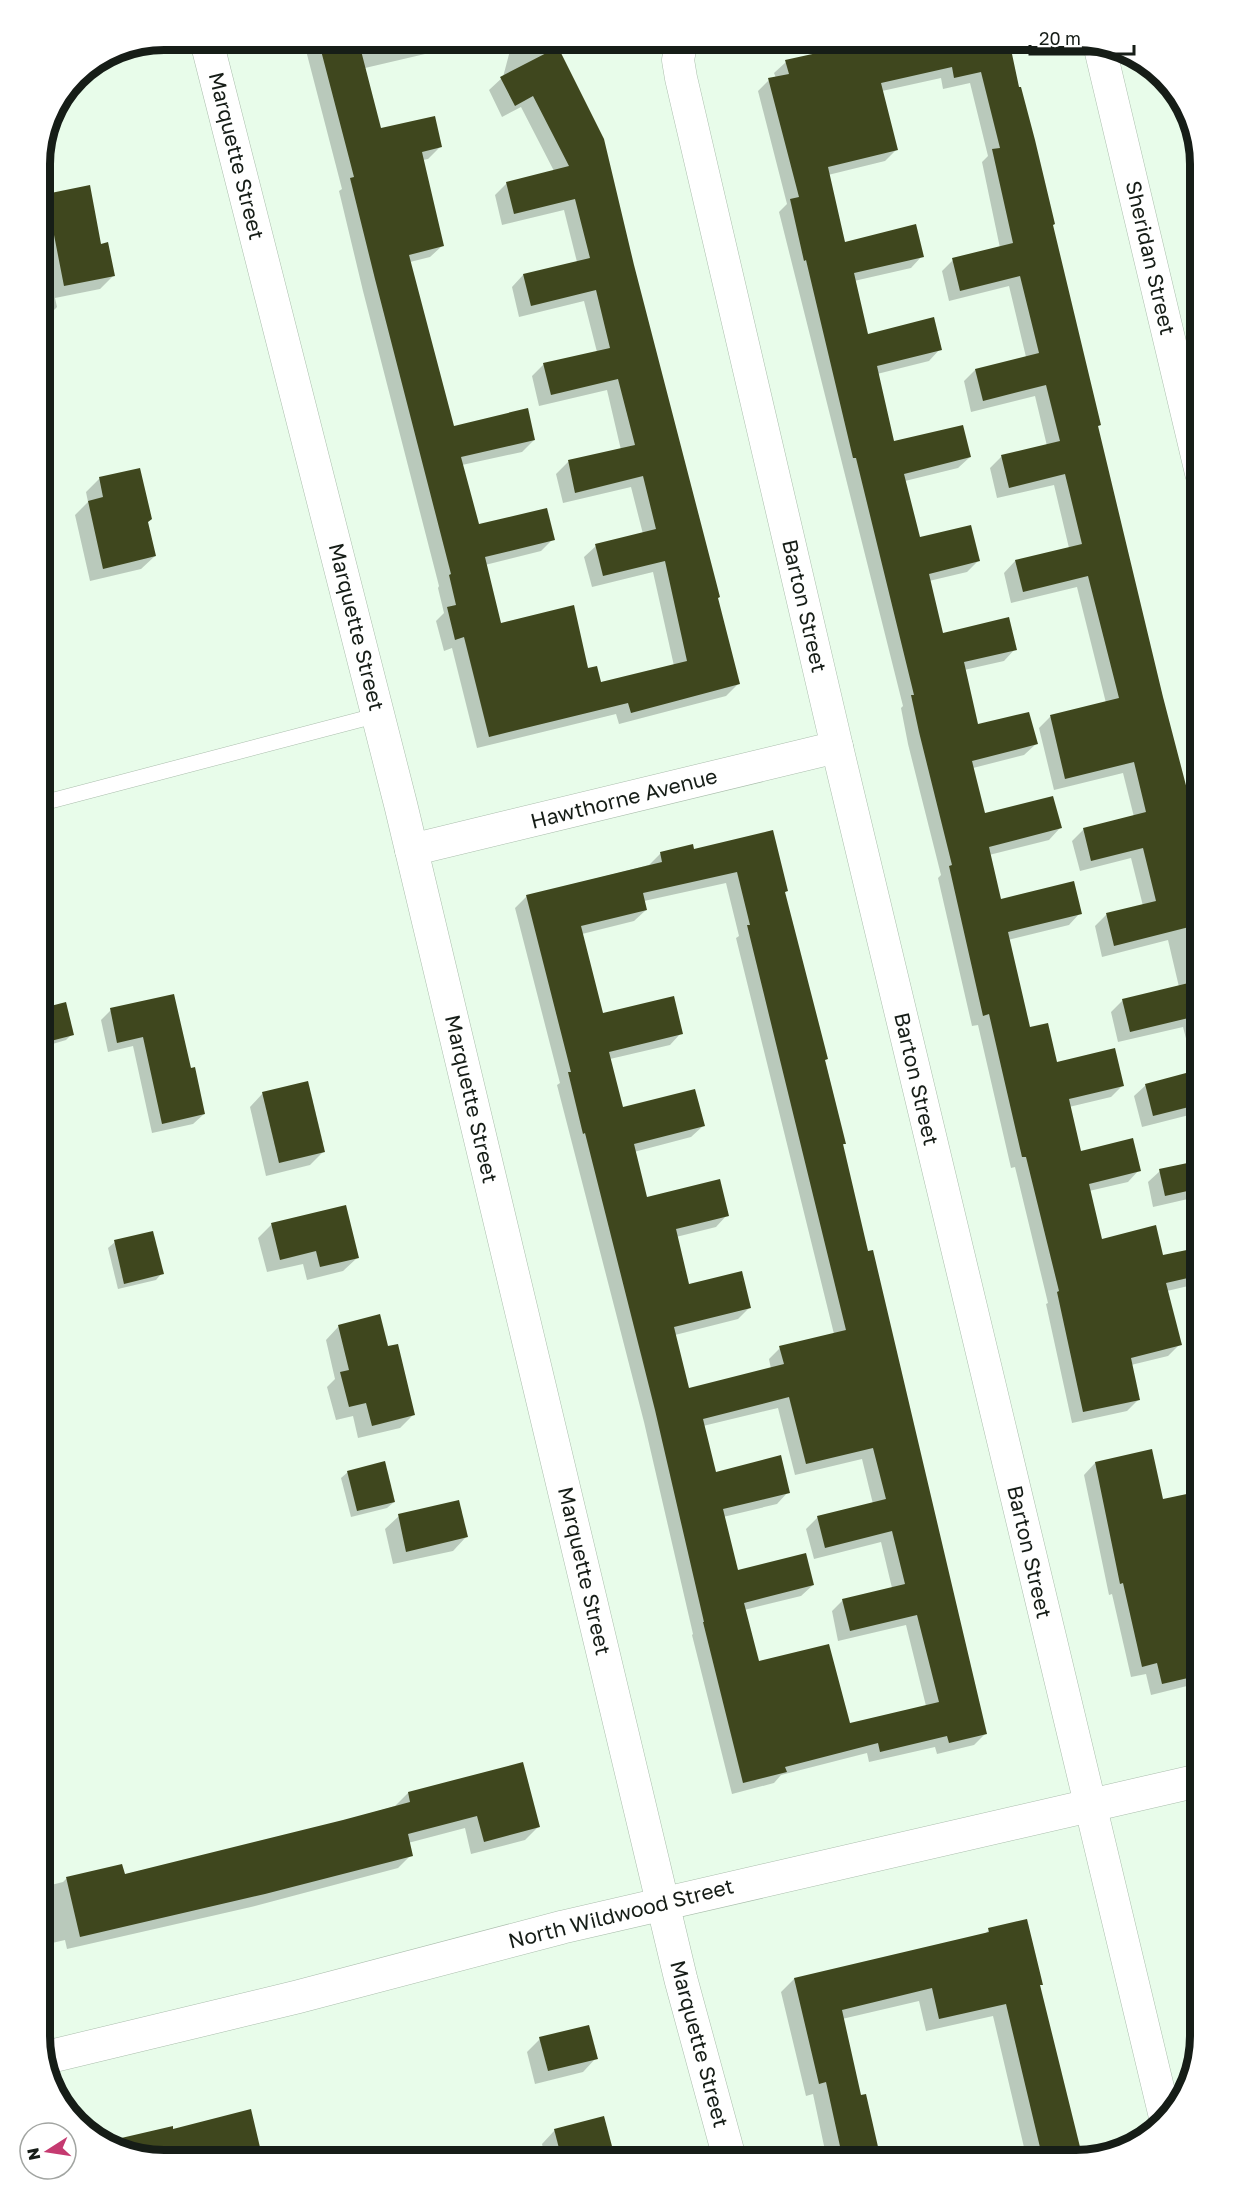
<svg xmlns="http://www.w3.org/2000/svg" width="1240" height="2199" viewBox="0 0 1240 2199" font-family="'Golos Text',sans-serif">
<rect width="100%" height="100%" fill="#e8fcea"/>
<g fill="#0003" fill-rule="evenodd">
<path d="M303 39H436L437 42 425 54 365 68 380 129 440 147 428 159 423 160 442 246 430 257 410 262 453 427 534 440 522 452 462 465 477 526 553 539 541 551 485 565 500 624 587 670 600 684 674 666 653 572 592 587 584 557 596 546 643 534 631 487 563 503 556 474 568 462 621 450 607 390 539 406 532 376 544 364 597 352 584 301 519 317 512 287 523 275 577 262 564 210 502 225 495 195 507 183 554 171 521 107 502 117 489 90 503 77 513 39H563L559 54 633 265 738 684 726 696 619 724 616 714 477 748 452 648 444 651 436 621 444 613 438 588 439 586 363 291 339 191 342 189Z"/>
<path d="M1007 39 1100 425 1097 427 1119 524 1194 822 1201 835V1112L1142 1127 1134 1096 1146 1085 1195 1073 1183 1027 1118 1042 1111 1012 1123 1000 1179 987 1168 940 1102 957 1095 926 1106 915 1143 906 1131 858 1080 871 1072 841 1084 829 1134 817 1123 773 1054 790 1039 728 1050 717 1106 703 1077 587 1011 603 1004 573 1015 561 1069 548 1054 485 997 498 990 468 1002 456 1047 446 1035 396 971 412 964 381 975 370 1026 357 1009 286 949 301 942 271 953 260 1000 248 982 162 988 156 970 83 943 89 941 78 882 91 896 150 885 161 828 175 844 244 922 256 911 268 854 281 867 336 940 349 929 361 877 374 893 443 970 457 958 468 905 481 919 539 978 561 967 572 929 581 942 635 1015 649 1004 661 964 670 977 726 1036 744 1024 755 973 768 983 815 1060 828 1049 840 989 855 1000 901 1080 913 1069 925 1008 940 1029 1029 1056 1064 1122 1086 1111 1097 1069 1107 1079 1153 1139 1170 1128 1182 1089 1191 1101 1241 1162 1257 1201 1249V1283L1167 1291 1180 1344 1168 1356 1131 1365 1139 1399 1127 1411 1072 1423 1046 1304 1048 1303 1015 1167 1011 1168 978 1025 972 1026 938 878 941 875 908 744 901 708 903 706 779 212 787 204 758 91 769 80 776 78 774 73 786 62Z"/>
<path d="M47 196 100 246 113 276 100 289 55 298 57 307 50 314 39 316V287L48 285 39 238V203Z"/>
<path d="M139 470 146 522 155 556 141 569 90 581 75 515 88 502 86 492 99 479Z"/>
<path d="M693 851 787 890 784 893 845 1143 842 1146 985 1734 974 1745 937 1754 935 1747 869 1762 867 1753 781 1775 774 1783 732 1794 692 1635 693 1634 644 1422 557 1085 560 1083 515 908 527 896 649 865 660 854ZM726 883 739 936 736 938 834 1334 780 1348 769 1359 771 1369 688 1390 675 1335 738 1319 749 1308 688 1286 676 1237 716 1227 727 1215 646 1198 634 1152 691 1137 703 1126 622 1109 610 1059 670 1045 681 1033 602 1015 582 934 634 921 646 910 644 901ZM778 1408 795 1475 862 1459 873 1504 818 1517 806 1529 814 1559 881 1542 892 1588 843 1600 832 1611 838 1641 906 1625 926 1706 849 1724 758 1663 744 1610 801 1596 813 1585 736 1572 723 1517 777 1504 788 1492 715 1474 703 1426Z"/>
<path d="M39 1010 72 1034 66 1040 39 1048Z"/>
<path d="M111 1010 190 1070 204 1114 193 1124 152 1133 133 1046 108 1052 101 1020Z"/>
<path d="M263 1093 323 1152 310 1165 266 1176 250 1107Z"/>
<path d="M1201 1162V1196L1153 1207 1148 1182 1160 1171Z"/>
<path d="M272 1224 357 1258 343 1271 307 1280 303 1264 267 1272 258 1238Z"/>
<path d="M115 1242 162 1273 156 1280 118 1289 108 1248Z"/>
<path d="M339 1326 387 1348 414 1414 400 1428 358 1438 353 1416 336 1420 327 1387 335 1379 326 1340Z"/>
<path d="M1201 1346V1376L1195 1352Z"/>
<path d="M1095 1463 1162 1501 1201 1493V1679L1197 1680 1191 1685 1151 1695 1146 1674 1131 1677 1112 1594 1109 1595 1084 1475Z"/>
<path d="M348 1472 394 1502 387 1508 351 1517 341 1478Z"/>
<path d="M399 1516 466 1537 453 1551 393 1564 385 1529Z"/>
<path d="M408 1793 538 1827 525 1840 471 1854 465 1828 408 1843 411 1855 398 1868 251 1907 67 1949 65 1940 39 1946V1888L63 1882 66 1879 121 1865 124 1875 344 1821 395 1806Z"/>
<path d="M1201 1878V1927L1194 1929 1186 1890 1197 1879Z"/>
<path d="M989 1930 1041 1984 1039 1986 1081 2159 1027 2160 993 2016 926 2031 919 2001 842 2019 860 2097 879 2160H827L813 2094 806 2096 781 1992 794 1979 985 1934Z"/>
<path d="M540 2039 596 2058 583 2072 535 2084 527 2052Z"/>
<path d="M555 2130 611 2149 600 2160H546L542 2144Z"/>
</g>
<g fill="#3f471e" fill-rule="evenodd">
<path d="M318 39H358L381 128 435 116 442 147 422 152 444 246 409 255 454 426 528 408 535 440 461 457 479 524 547 508 555 540 485 557 501 623 574 605 588 668 597 666 601 682 687 661 665 561 603 576 595 544 656 529 643 476 575 493 568 460 635 445 618 379 551 395 543 363 610 348 596 290 531 306 523 274 590 258 575 199 514 214 506 182 569 166 533 96 515 106 500 77 558 47 604 139 634 265 720 597 718 598 740 684 631 713 628 703 489 737 464 637 455 640 447 607 456 605 449 575 451 574 375 279 350 178 354 177Z"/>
<path d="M881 39H1024L1025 51 1012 54 1019 87H1021L1035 140 1055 224 1053 225 1101 425 1098 426 1163 697 1195 820 1201 819V924L1114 946 1106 913 1156 901 1143 848 1091 861 1083 828 1146 812 1134 762 1065 779 1050 715 1119 698 1088 576 1023 592 1015 560 1082 544 1065 474 1009 488 1001 455 1060 441 1046 385 983 401 975 369 1039 353 1020 276 960 291 952 258 1013 243 992 149 1000 148 981 72 954 78 952 67 881 83 898 150 828 167 845 242 916 224 924 257 854 273 868 334 934 317 942 350 877 366 894 441 963 425 971 457 904 474 920 537 971 525 980 561 929 574 943 633 1009 617 1017 650 964 662 978 724 1029 712 1038 744 972 761 985 813 1053 796 1062 828 989 847 1001 899 1074 881 1082 914 1008 932 1030 1027 1048 1023 1057 1062 1115 1048 1124 1086 1069 1099 1081 1151 1133 1138 1141 1171 1089 1184 1102 1239 1156 1225 1163 1255 1201 1247V1275L1166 1283 1182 1345 1131 1358 1140 1400 1083 1412 1057 1292 1059 1291 1026 1157H1022L989 1014 983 1016 949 866 952 865 919 732 911 695H914L856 458H853L806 260 804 261 790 199 799 197 768 78 789 74 785 60Z"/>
<path d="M90 185 101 244 108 242 115 276 64 286 46 194Z"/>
<path d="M140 468 152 519 148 522 156 556 103 569 88 501 103 497 99 477Z"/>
<path d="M773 830 788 891 785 892 828 1059 825 1060 846 1144H843L868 1251 873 1250 987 1734 949 1743 947 1736 880 1752 878 1743 785 1767 787 1772 743 1783 703 1622H704L655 1410 585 1133 583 1134 568 1072H571L526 895 662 862 660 852 693 844 694 849ZM737 872 750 925H747L846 1330 779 1346 784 1364 689 1388 674 1327 751 1308 742 1271 689 1284 676 1229 729 1216 720 1179 647 1197 634 1144 705 1126 695 1089 623 1107 609 1052 683 1034 674 996 603 1013 581 926 647 910 643 893ZM789 1397 806 1464 873 1448 886 1499 817 1516 825 1548 892 1531 905 1584 842 1599 850 1631 917 1615 939 1702 850 1723 829 1644 759 1661 744 1603 814 1585 806 1553 738 1570 723 1509 790 1493 781 1455 716 1472 703 1419Z"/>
<path d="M1201 980V1015L1130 1032 1122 999Z"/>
<path d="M174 994 191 1068 195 1067 205 1114 162 1124 143 1037 117 1043 110 1008Z"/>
<path d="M66 1002 74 1035 39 1044V1009Z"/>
<path d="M1201 1069V1104L1153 1116 1145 1084Z"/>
<path d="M308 1081 325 1152 279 1163 262 1092Z"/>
<path d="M1197 1161 1201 1188 1165 1196 1159 1169Z"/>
<path d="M346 1205 359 1258 320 1267 316 1251 280 1260 271 1223Z"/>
<path d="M153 1231 164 1274 124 1284 114 1240Z"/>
<path d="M380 1314 388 1346 398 1344 415 1415 372 1426 366 1403 349 1407 340 1372 349 1370 338 1325Z"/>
<path d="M1152 1449 1163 1499 1201 1491V1675L1162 1684 1157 1663 1142 1667 1123 1583 1120 1584 1095 1462Z"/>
<path d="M385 1461 395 1502 357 1511 347 1471Z"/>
<path d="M459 1500 468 1537 406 1552 398 1514Z"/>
<path d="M523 1762 540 1827 484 1842 477 1816 408 1834 413 1856 265 1894 80 1937 66 1877 122 1864 125 1874 343 1820 410 1802 408 1792Z"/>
<path d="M1027 1919 1043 1985H1040L1083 2159 1043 2160 1006 2004 939 2019 932 1988 842 2010 861 2095 866 2094 881 2160H843L826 2082 819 2084 794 1978 989 1932 988 1928Z"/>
<path d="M589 2025 598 2059 548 2071 539 2037Z"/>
<path d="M251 2109 263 2160H156L104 2142 173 2126V2129Z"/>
<path d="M604 2116 613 2150 573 2160H562L554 2129Z"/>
</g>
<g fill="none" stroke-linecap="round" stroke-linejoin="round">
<defs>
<path id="lane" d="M39 804 378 715"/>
<g id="street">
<path d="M682 39 678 60 681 78 837 747 1165 2117"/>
<path d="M1099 44 1201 473"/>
<path d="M411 850 837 747"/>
</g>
<g id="secondary">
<path d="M206 39 401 806 681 1980 730 2160"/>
<path d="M44 2058 297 1997 563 1927 1201 1780"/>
</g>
</defs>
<use href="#lane" stroke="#abbead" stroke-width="16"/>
<use href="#street" stroke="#abbead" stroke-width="33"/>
<use href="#secondary" stroke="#abbead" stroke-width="34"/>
<use href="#lane" stroke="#fff" stroke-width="15"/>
<use href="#street" stroke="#fff" stroke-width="32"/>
<use href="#secondary" stroke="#fff" stroke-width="33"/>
</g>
<g text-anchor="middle" stroke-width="6" stroke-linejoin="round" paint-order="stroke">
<g font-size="21" fill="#161d17" stroke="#fff">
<text transform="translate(236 156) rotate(76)" y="7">Marquette Street</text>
<text transform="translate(1150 258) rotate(77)" y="7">Sheridan Street</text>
<text transform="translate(804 606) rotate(77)" y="7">Barton Street</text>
<text transform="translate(356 627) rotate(76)" y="7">Marquette Street</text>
<text transform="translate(624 799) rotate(-14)" y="7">Hawthorne Avenue</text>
<text transform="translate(916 1079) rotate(77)" y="7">Barton Street</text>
<text transform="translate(471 1099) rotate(77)" y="7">Marquette Street</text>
<text transform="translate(1029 1552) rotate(77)" y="7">Barton Street</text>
<text transform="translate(584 1571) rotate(77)" y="7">Marquette Street</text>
<text transform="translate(621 1914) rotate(-14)" y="7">North Wildwood Street</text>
<text transform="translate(699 2044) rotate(75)" y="7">Marquette Street</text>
</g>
</g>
<path d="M0 0H1240V2199H0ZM164 50H1076A114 114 0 0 1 1190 164V2036A114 114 0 0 1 1076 2150H164A114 114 0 0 1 50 2036V164A114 114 0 0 1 164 50Z" fill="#fff" fill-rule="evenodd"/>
<path fill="none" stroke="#161d17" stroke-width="8" d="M164 50H1076A114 114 0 0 1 1190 164V2036A114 114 0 0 1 1076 2150H164A114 114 0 0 1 50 2036V164A114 114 0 0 1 164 50Z"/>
<g transform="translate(48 2151) rotate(258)"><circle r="28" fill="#ffffff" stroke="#a2a5a2" stroke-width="1.5"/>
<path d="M0-4.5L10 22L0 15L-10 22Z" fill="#c53a70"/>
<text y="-9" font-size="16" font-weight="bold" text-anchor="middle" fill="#161d17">N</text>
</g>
<path d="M1030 45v9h104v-9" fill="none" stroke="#161d17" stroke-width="3"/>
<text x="1039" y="45" font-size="18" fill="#161d17" stroke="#ffffff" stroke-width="4.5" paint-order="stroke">20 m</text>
</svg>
